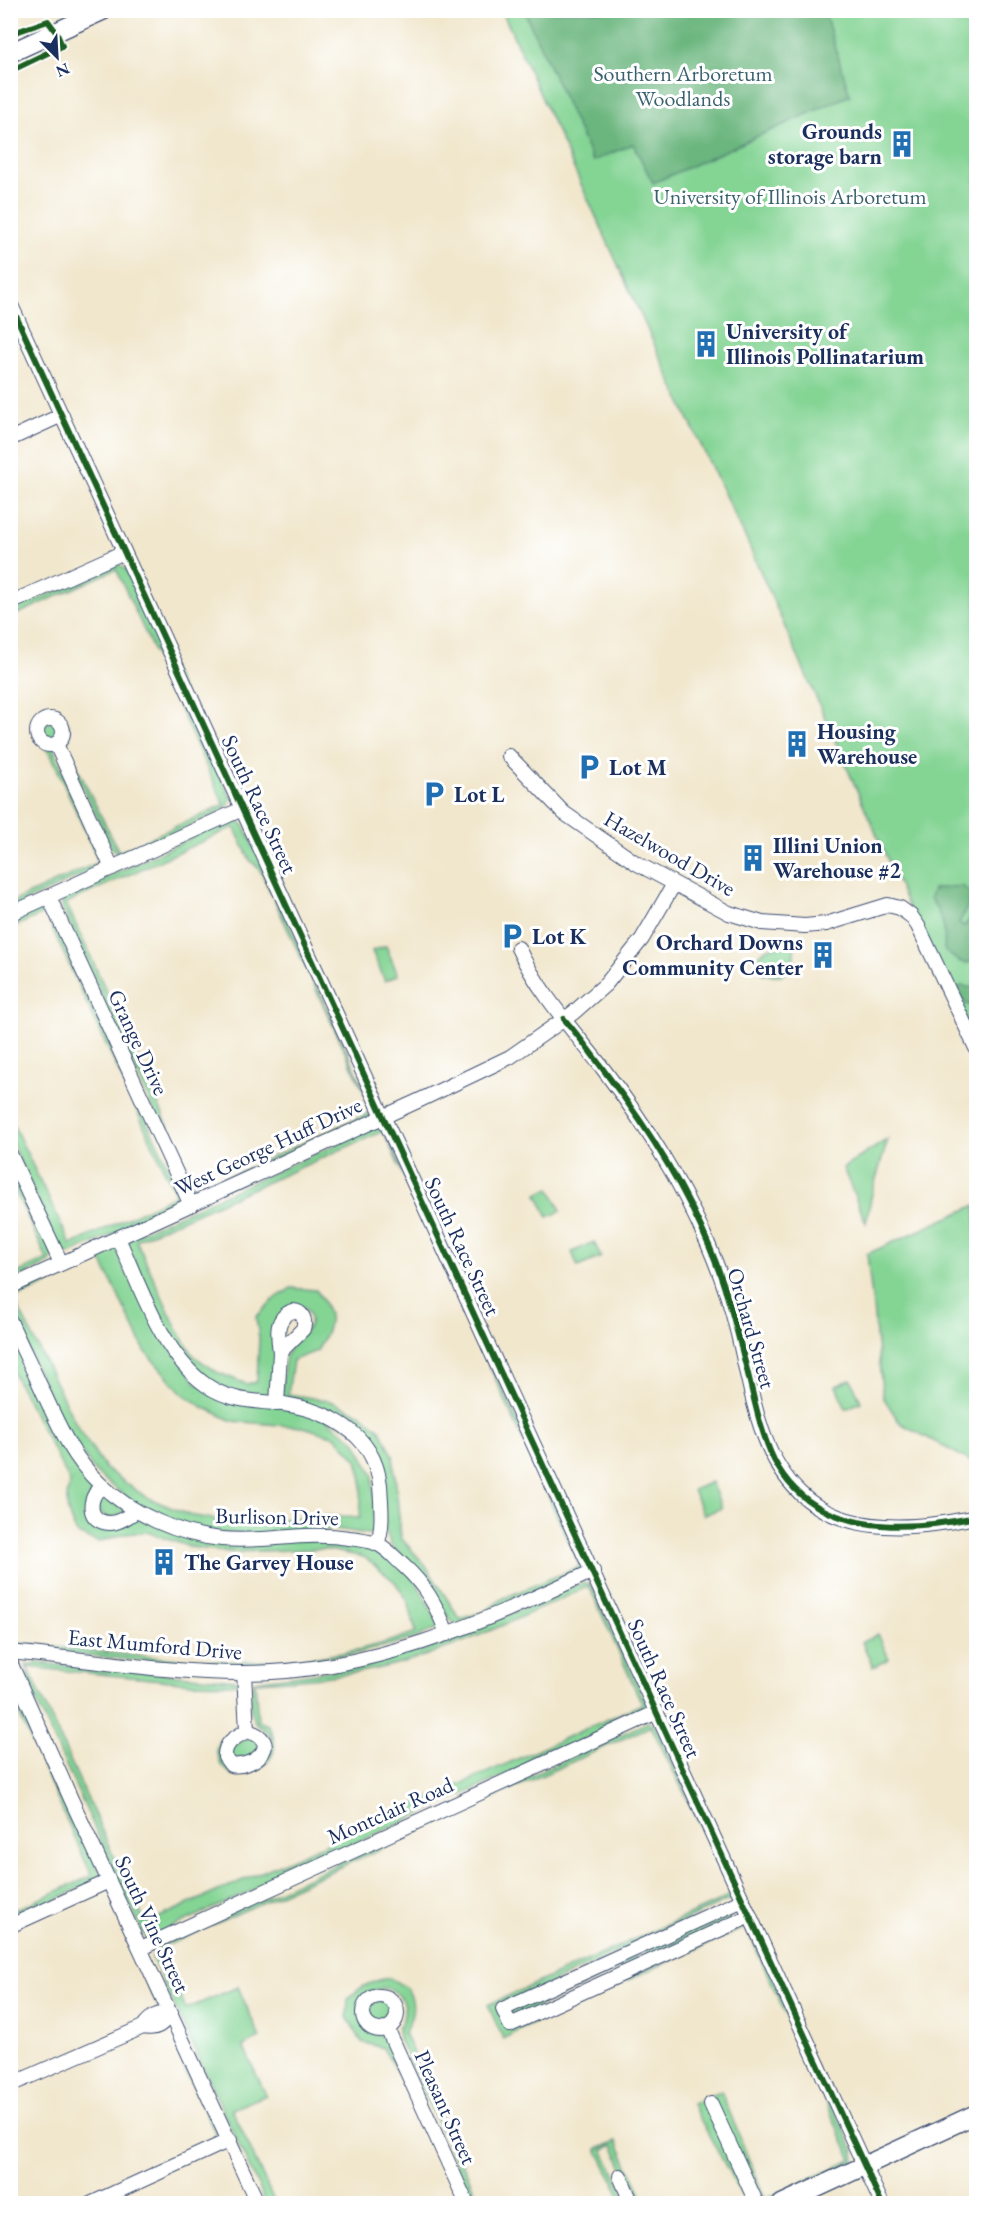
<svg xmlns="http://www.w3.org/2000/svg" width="987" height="2214" viewBox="0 0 987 2214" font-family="'EB Garamond',serif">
<rect width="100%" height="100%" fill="#fff"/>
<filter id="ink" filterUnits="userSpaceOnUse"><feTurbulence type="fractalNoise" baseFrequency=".0167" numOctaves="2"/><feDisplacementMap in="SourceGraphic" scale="12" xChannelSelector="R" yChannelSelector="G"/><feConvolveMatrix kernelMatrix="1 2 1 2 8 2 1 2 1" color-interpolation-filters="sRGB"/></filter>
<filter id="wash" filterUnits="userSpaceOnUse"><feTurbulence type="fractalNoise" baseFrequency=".008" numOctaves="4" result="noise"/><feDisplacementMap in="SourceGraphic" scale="24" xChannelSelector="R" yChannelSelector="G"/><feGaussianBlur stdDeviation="1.35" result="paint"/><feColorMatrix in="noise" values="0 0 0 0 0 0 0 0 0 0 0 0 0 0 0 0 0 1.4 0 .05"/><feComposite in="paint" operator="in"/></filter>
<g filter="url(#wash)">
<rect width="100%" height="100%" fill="#f1e7cd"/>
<g fill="#84d494" stroke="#508279" stroke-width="1.5" fill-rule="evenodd">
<path d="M502 11H976V1039L909 908 746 539 687 416Z"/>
<path d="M118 564 127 570 231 798 230 802 224 810 125 856 119 855 112 848 64 750C62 738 77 717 55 715 45 714 40 719 35 727 36 738 43 744 53 748L102 862 99 867 11 908 10 903 99 862 50 753 39 742 33 727C46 699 80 715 66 745L119 852 224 805 116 569 11 617V611Z"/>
<circle cx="52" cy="730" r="9"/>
<path d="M240 822 245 827 373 1108 369 1118 195 1195 191 1193 62 907V901L67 896 217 826 228 823ZM234 827 250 860 260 870 364 1092 371 1112 198 1191 66 903Z"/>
<path d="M40 908H47L183 1198 181 1204 69 1254 64 1253 58 1247 11 1141 10 1118 71 1245 176 1195 45 913 11 928V921Z"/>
<path d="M785 938H795L793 967C783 976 779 977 766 973L763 974 757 959C762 950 769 946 779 946Z"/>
<path d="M386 946 398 975 385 981 372 951Z"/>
<path d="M375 1127H383L584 1565 578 1572 464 1623 455 1624 450 1619 424 1580 391 1545 385 1528 380 1462 373 1445 359 1432 282 1399C283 1385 283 1369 286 1356 291 1338 323 1329 305 1308L294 1306 286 1309 273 1396 237 1395 203 1379 166 1332 127 1245 130 1237ZM383 1131 580 1566 502 1599 486 1611 460 1619 426 1566 401 1538 393 1455 380 1429 361 1414 330 1401 288 1394 293 1360 317 1351C332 1323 335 1316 316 1290L291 1288 273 1300 256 1317 259 1338 257 1382 246 1384 217 1372 194 1356 177 1329 136 1240Z"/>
<path d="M888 1139 873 1189 866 1223 843 1168Z"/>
<path d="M10 1160 53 1256 50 1262 11 1282V1276L47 1259 11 1182Z"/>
<path d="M550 1188 561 1211 548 1217 537 1194Z"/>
<path d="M976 1205V1464L900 1423 883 1397 867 1254Z"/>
<path d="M594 1242 601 1257 578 1267 572 1252Z"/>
<path d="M112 1247 119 1249 196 1383 324 1418 355 1441 373 1475 376 1528 373 1533 368 1534 336 1529 263 1535 212 1533 163 1518 134 1503 96 1473 61 1423 11 1312 10 1291ZM101 1260 145 1351 182 1393 201 1406 232 1421 303 1427 336 1437 357 1460 362 1480 360 1518 330 1516 235 1523 189 1515 146 1497 105 1468 76 1424 14 1299Z"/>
<path d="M10 1329 91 1483 93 1521 142 1519 182 1534 297 1538 372 1546 414 1577 440 1627 413 1639 354 1654 269 1666H219L151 1662 11 1647V1632L15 1643C147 1655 289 1683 416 1632L408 1601 395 1582 364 1557 324 1549 230 1552 190 1547 147 1532 124 1534 98 1542 77 1534C67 1514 64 1503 70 1482L11 1369Z"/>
<path d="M851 1379 861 1402 846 1409 836 1386Z"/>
<path d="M711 1482 722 1508 703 1515 693 1490Z"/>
<path d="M98 1491 126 1511 112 1519 99 1513 96 1494Z"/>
<path d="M581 1583 591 1584 646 1702V1709L642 1713 146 1939 27 1681 29 1672 26 1665 37 1663 236 1680 241 1682 242 1726 232 1735 228 1767C236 1765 257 1763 264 1759 272 1754 274 1742 269 1734 265 1729 258 1727 255 1722 248 1712 251 1692 254 1681L353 1668 428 1649 462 1636ZM589 1586 642 1704 146 1923 117 1864 28 1667 191 1683 239 1684 240 1723 219 1743 216 1750 221 1765 232 1775C262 1774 286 1756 268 1725L258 1721 255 1682C294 1680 332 1677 370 1670 446 1655 518 1618 589 1586Z"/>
<path d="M878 1634 889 1659 873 1667 862 1642Z"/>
<path d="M10 1674 101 1875 100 1879 11 1920V1913L12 1911 92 1876 11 1696Z"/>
<path d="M648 1722 655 1725 735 1893 733 1898 497 2008 507 2030 748 1924 854 2151 855 2162 778 2201 770 2203 764 2201 761 2196 754 2203H746L692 2104 721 2091 765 2199 852 2160 746 1927 543 2018 503 2039 488 2005 722 1900 731 1893V1887L651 1726 159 1949 186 2009 238 1987 260 2038 243 2046 266 2095 232 2109 275 2203H266L152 1958 154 1948Z"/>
<path d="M250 1736 261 1740 255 1756 231 1761 229 1749Z"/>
<path d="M728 1913 730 1919 648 1957 644 1951Z"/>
<path d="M129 1945 133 1946 159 2002 158 2007Z"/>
<path d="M636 1955 638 1960 514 2018 509 2011Z"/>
<path d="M390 1978C394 1981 403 1985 407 1989 417 2003 412 2020 404 2033L480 2203H474L399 2039 398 2029C419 1999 382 1968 359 2006 361 2021 365 2035 383 2035L414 2103 383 2048 362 2042 347 2017 348 1999C361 1986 371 1981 390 1978Z"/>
<circle cx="382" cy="2012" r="12"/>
<path d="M187 2067H189L218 2130 217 2137 184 2068Z"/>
<path d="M617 2141 645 2203H638L613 2145 603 2150 630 2203H624L597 2149Z"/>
</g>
<g fill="#6bb67e" stroke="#43726e" stroke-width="1.5">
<path d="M524 11H824L850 95 653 183 633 144 593 161Z"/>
<path d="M962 886 971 893 968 906 959 923 964 926 976 913V961L975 960C962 968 955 958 944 950 946 927 943 918 930 898L933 889Z"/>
<path d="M961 986 975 988 976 986V1007L966 1004 956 990Z"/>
</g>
</g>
<g filter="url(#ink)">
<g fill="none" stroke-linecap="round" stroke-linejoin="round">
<defs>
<g id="minor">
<path d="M10 303 882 2204"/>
<path d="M10 439 62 415"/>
<path d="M10 603 124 552"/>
<circle cx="50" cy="732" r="13"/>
<path d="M56 744 112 868"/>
<path d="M509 756 564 813 636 863 729 913 762 923 805 926 826 924 888 905 900 908 911 916 918 926 976 1048"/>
<path d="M49 897 191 1205"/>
<path d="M10 914 242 809"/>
<path d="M518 948C539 993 574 1031 604 1070 647 1127 680 1179 708 1244 720 1272 730 1301 737 1330 751 1385 757 1452 800 1493 846 1537 919 1529 976 1517"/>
<path d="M10 1154 61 1263"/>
<path d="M118 1238C140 1286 162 1354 206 1385 228 1400 250 1401 275 1403 324 1408 374 1431 380 1485 381 1503 384 1528 377 1544"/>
<path d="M10 1287 418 1101 510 1057 573 1013 606 984 642 939 674 884"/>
<path d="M292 1311C303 1311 306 1320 303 1329L280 1352C278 1336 274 1319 292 1311Z"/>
<path d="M10 1321C19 1342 30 1363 39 1383 56 1419 70 1456 100 1484 132 1514 179 1535 222 1539 265 1543 305 1531 349 1538 358 1539 367 1540 376 1543 387 1548 395 1558 404 1566 425 1585 438 1607 447 1634"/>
<path d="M277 1404 280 1352"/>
<path d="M101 1486C88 1499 86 1522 110 1523 119 1523 129 1516 136 1511"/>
<path d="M10 1652C87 1659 165 1673 242 1673 371 1673 479 1624 593 1571"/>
<path d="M10 1662 71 1799 258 2204"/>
<path d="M244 1673 247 1731"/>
<path d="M247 1731C284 1741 255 1769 231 1765L225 1757C224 1742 236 1737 247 1731Z"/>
<path d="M743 1900 503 2009 510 2025 750 1916"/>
<path d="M10 1926 109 1881"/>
<path d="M141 1948 657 1712"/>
<circle cx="380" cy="2013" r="17"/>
<path d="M143 2027C157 2030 163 2024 171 2013"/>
<path d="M387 2028 467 2204"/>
<path d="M10 2085 143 2027C151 2016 158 2013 171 2013"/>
<path d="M711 2104 757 2204"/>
<path d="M620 2176 632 2204"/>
<path d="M90 2204 230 2140"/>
</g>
<g id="major">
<path d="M10 53 104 10"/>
<path d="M782 2204 976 2114"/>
</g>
</defs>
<use href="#minor" stroke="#3b4b6f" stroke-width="16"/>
<use href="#major" stroke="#3b4b6f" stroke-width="21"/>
<use href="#minor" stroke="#fff" stroke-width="14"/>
<use href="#major" stroke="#fff" stroke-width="18"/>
<defs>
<g id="cycleway">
<path d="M10 34 48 21 56 32 62 46 10 71"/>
<path d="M10 303 882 2204"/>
<path d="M564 1019C580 1037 594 1057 608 1076 649 1130 684 1185 710 1248 727 1288 737 1331 748 1374 755 1403 761 1433 774 1460 813 1536 905 1532 976 1517"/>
</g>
</defs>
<use href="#cycleway" stroke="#fff" stroke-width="10"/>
<use href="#cycleway" stroke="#1b5e20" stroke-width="6"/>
</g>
</g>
<defs>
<symbol id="building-bare" viewBox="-9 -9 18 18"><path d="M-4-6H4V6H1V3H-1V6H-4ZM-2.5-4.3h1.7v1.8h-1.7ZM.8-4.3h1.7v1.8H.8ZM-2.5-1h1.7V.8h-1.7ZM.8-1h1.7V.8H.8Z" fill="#1f6fb2" stroke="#fff" stroke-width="2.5" paint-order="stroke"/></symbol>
<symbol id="parking-bare" viewBox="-9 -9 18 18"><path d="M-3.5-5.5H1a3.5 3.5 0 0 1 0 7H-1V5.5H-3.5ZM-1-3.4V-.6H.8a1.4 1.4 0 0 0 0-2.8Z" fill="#1f6fb2" stroke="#fff" stroke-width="2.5" paint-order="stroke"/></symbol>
</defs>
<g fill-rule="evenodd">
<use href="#building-bare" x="883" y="125" width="38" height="38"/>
<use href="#building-bare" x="687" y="325" width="38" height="38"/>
<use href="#building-bare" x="778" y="725" width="38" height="38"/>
<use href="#parking-bare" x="570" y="748" width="38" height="38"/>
<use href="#parking-bare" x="415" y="775" width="38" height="38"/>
<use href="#building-bare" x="734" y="839" width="38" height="38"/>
<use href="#parking-bare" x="493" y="917" width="38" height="38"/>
<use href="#building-bare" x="804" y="936" width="38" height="38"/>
<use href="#building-bare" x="145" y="1543" width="38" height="38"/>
</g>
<g text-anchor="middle" stroke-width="6" stroke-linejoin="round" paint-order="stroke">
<g font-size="22" fill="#3a616e" stroke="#fff">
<text x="683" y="81">Southern Arboretum<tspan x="683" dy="25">Woodlands</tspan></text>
<text x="790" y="204">University of Illinois Arboretum</text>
</g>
<g font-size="22" font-weight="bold" fill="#1b2f5e" stroke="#fff" text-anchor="start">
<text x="882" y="139" text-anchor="end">Grounds<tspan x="882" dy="25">storage barn</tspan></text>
<text x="726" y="339">University of<tspan x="726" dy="25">Illinois Pollinatarium</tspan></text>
<text x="817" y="739">Housing<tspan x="817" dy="25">Warehouse</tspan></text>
<text x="609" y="775">Lot M</text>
<text x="454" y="802">Lot L</text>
<text x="773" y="853">Illini Union<tspan x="773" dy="25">Warehouse #2</tspan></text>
<text x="532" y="944">Lot K</text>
<text x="803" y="950" text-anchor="end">Orchard Downs<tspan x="803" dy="25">Community Center</tspan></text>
<text x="184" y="1570">The Garvey House</text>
</g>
<g font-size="22" fill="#1b2f5e" stroke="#fff">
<text transform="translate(260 804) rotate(65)" y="8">South Race Street</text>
<text transform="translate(670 853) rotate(30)" y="8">Hazelwood Drive</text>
<text transform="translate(139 1042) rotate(65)" y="8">Grange Drive</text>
<text transform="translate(268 1146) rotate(-25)" y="8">West George Huff Drive</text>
<text transform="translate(463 1246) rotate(65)" y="8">South Race Street</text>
<text transform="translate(752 1328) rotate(74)" y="8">Orchard Street</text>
<text transform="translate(277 1516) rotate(1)" y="8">Burlison Drive</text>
<text transform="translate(155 1644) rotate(5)" y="8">East Mumford Drive</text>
<text transform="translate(665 1688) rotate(66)" y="8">South Race Street</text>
<text transform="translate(390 1810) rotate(-24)" y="8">Montclair Road</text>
<text transform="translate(153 1924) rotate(65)" y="8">South Vine Street</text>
<text transform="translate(446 2107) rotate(66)" y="8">Pleasant Street</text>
</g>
</g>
<rect width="987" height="2214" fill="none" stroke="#fff" stroke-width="36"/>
<g transform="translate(57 57) rotate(156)" stroke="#ffffff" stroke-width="4.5" paint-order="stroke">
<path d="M0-4.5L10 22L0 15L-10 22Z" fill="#1b2f5e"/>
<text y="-9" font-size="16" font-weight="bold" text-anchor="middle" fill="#1b2f5e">N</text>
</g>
</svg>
